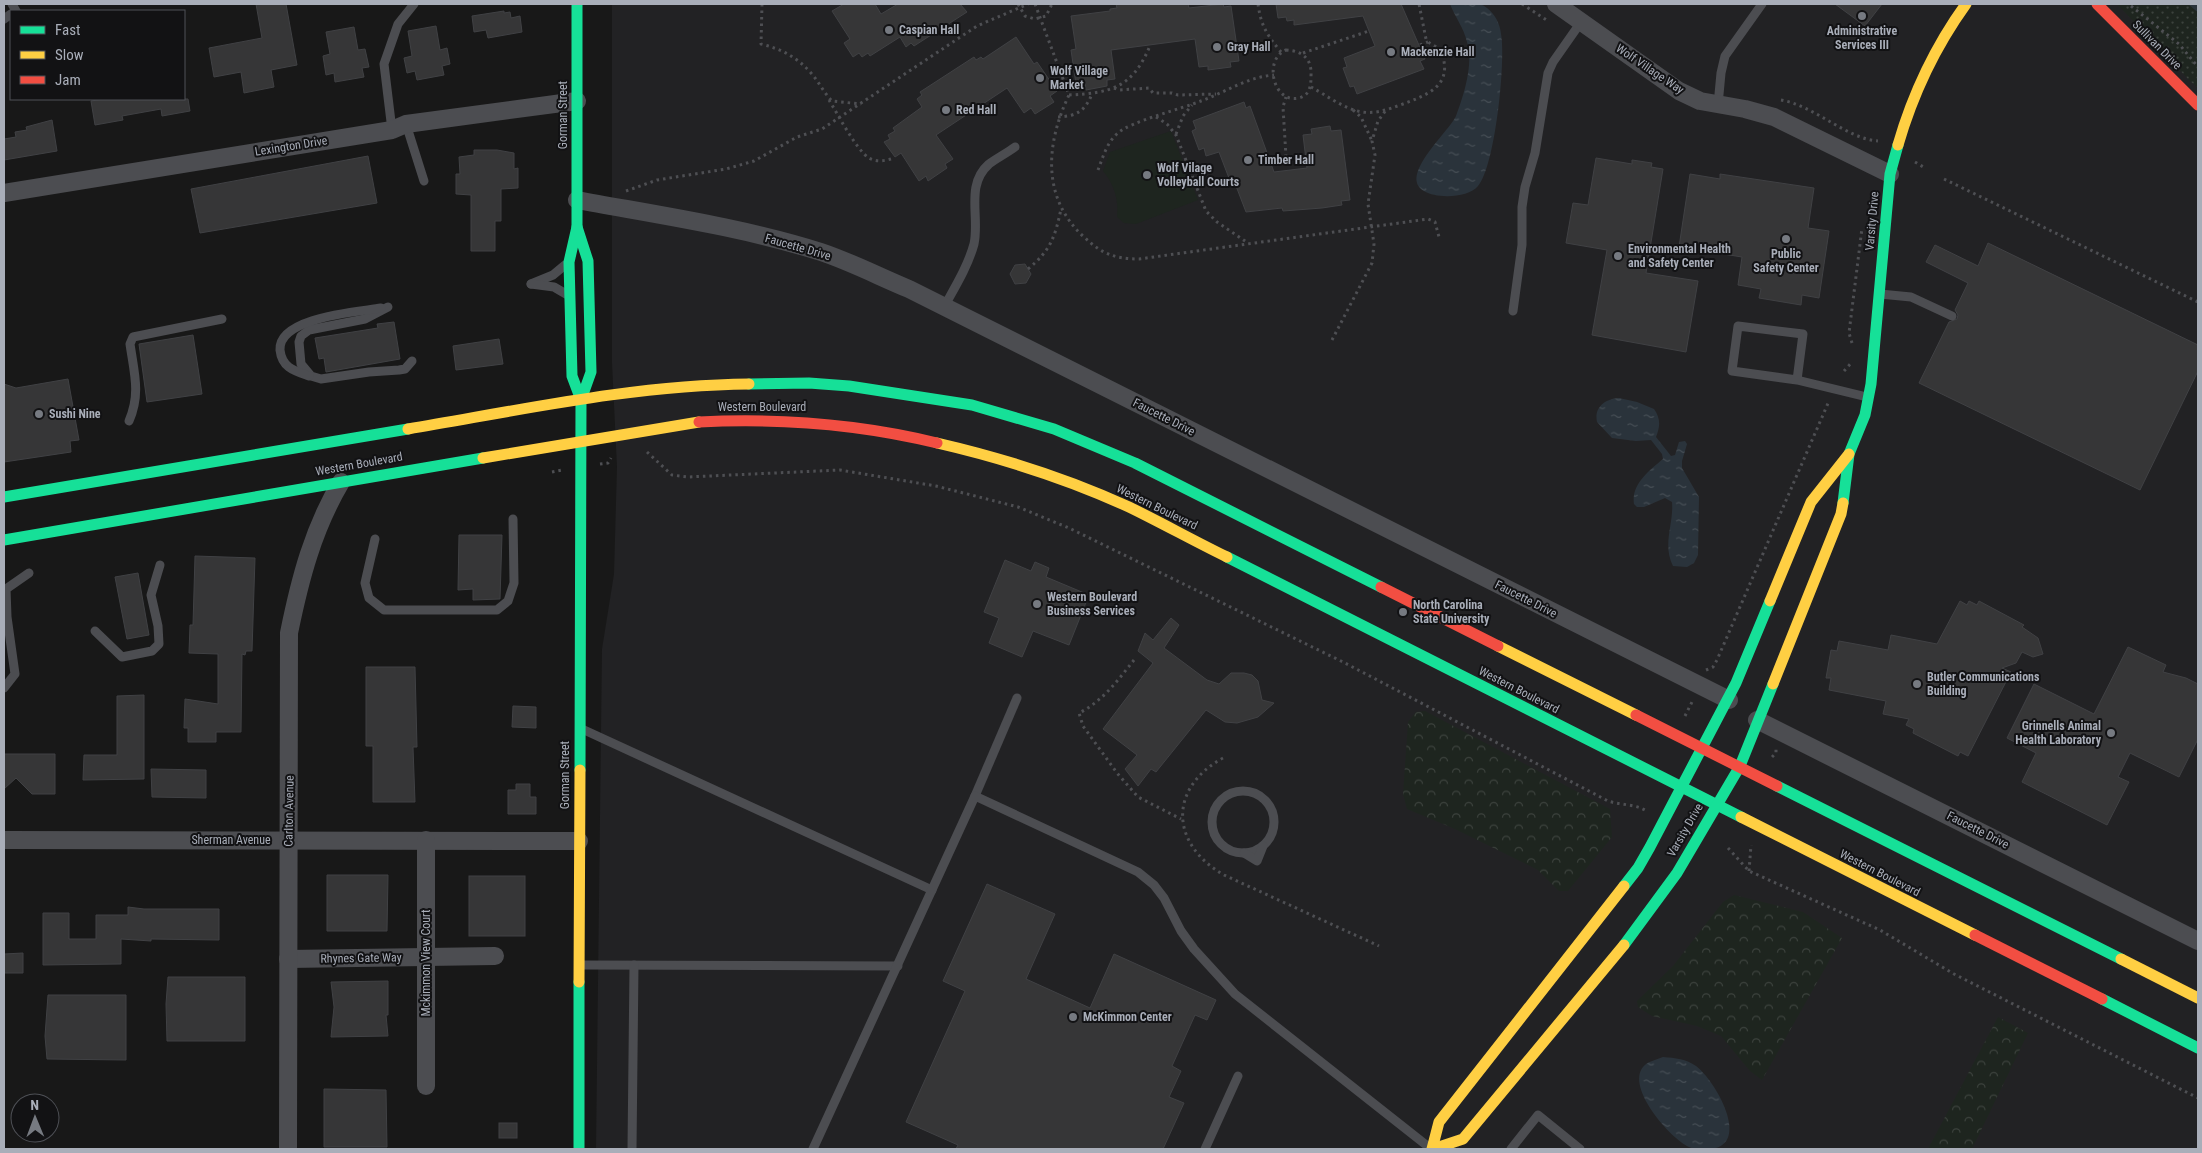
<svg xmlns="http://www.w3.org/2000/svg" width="2202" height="1153" viewBox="0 0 2202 1153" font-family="'Roboto Condensed',sans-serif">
<defs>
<pattern id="forest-crowns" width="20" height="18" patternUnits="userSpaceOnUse" patternTransform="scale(1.25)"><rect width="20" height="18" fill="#1e251f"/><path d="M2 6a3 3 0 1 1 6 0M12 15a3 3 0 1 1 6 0" fill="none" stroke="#3c423d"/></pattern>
<pattern id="park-dots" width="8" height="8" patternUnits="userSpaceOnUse" patternTransform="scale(1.25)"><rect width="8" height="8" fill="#1e251f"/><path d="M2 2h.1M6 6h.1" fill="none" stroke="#3c423d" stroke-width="1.8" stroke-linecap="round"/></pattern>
<pattern id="water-ripples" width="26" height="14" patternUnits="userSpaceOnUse" patternTransform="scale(1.25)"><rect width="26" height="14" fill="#2a333b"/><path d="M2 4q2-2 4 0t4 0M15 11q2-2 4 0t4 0" fill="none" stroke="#464e55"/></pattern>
</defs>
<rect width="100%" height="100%" fill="#181818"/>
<path fill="#222224" d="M612 4H2198V1149H596L602 649 614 574 617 467 612 363Z"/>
<path fill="#1e251f" d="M1171 131 1198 200 1136 224 1124 223 1117 217C1119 200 1114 184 1103 171L1110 152Z"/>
<g fill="url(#forest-crowns)">
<path d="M1425 711 1610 809 1612 837 1568 891H1559L1538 870 1455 829 1407 809 1403 794 1408 722 1416 712Z"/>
<path d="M1734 895 1803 912 1842 938 1762 1080 1750 1071 1721 1036 1697 1026 1652 1016 1638 1007 1637 1001 1673 966 1723 902Z"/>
<path d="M1998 1017 2028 1033 1972 1149H1928Z"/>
</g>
<path fill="url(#park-dots)" d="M2117 4H2198V88L2190 81Z"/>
<g fill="url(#water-ripples)">
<path d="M1450 4C1462 4 1478 0 1487 8 1495 14 1500 24 1501 34 1506 61 1495 167 1478 186 1468 198 1437 199 1424 191 1398 176 1448 133 1456 116 1464 95 1474 63 1467 42 1464 28 1455 17 1450 4Z"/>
<path d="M1619 398 1637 402 1654 409C1661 419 1660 427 1656 437L1671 456 1675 455 1679 442 1685 441 1687 444 1682 461V468L1699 497 1698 555 1694 563 1687 567 1673 566C1662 544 1674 524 1672 502L1665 498 1644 507H1637L1634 504C1631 484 1649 471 1663 459L1662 454 1651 440 1636 441 1612 438 1597 422C1594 407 1605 399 1619 398Z"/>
<path d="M1663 1057C1675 1058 1686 1059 1696 1066 1715 1080 1752 1144 1711 1149 1704 1150 1695 1150 1689 1147 1670 1138 1626 1088 1643 1067 1648 1061 1656 1060 1663 1057Z"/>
</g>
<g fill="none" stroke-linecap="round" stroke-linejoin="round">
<path stroke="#2a333b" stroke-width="5.5" d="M2192 4 2198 9"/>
</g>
<g fill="#363637" stroke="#404144">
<path d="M256 4H286L297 65 271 70 274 87 244 93 241 72 214 77 209 48 262 38Z"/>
<path d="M844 4H875L881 14 898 4H960L967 12 914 46 911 43 906 47 900 37 870 56 868 53 862 57 859 53 853 57 844 43 850 39 832 11Z"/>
<path d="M1116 4H1188L1189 8 1223 4 1224 7 1231 6 1239 61 1230 62 1231 67 1208 70V66L1199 67 1195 39 1111 50 1115 79 1107 80V86L1086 90 1085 83 1076 84 1071 50 1076 49 1071 16 1110 11V9L1117 8Z"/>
<path d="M1276 4H1401L1425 59 1420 61 1424 69 1357 94 1354 86 1350 87 1343 68 1347 67 1344 58 1375 46 1363 16 1294 25V20L1287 21 1286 17 1278 18Z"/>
<path d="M1835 4H1882L1865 26Z"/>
<path d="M504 11V13L510 12 511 18 520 16 522 32 488 38 486 30 474 32 472 16Z"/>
<path d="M436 26 440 50 447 48 450 64 442 66 444 75 417 80 415 71 407 73 404 58 412 56 408 31Z"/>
<path d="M354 27 358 50 365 49 369 67 362 68 364 77 335 82 334 73 326 75 323 56 330 54 326 32Z"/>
<path d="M1016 37 1034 64 1037 62 1057 91 1050 96 1054 102 1035 114 1031 108 1024 113 1007 88 936 135 953 159 945 164 947 168 928 181 926 176 919 181 901 153 895 157 884 142 890 139 888 135 895 131 893 128 922 107 917 99 922 95 920 92 974 57 976 60 981 57 983 59Z"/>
<path d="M104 99H188L190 111 162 116 161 109 122 116 123 120 95 125 91 101Z"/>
<path d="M1244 102 1246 108 1250 106 1274 172 1307 168 1303 135 1312 134 1311 129 1330 126 1331 131 1341 130 1350 200 1341 201 1342 205 1322 208 1283 211 1282 208 1246 212 1236 186H1232L1219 152 1206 156 1204 148 1199 150 1192 131 1196 129 1193 121Z"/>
<path d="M52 120 57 151 4 160V139L16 137 15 132 27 130 26 127Z"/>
<path d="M474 150H497L514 153V169L518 168V188L501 189V221H495V251H471V195L456 194V174H460L459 157 474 155Z"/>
<path d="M368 156 377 203 200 233 191 189Z"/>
<path d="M1596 158 1632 164V160L1652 163 1651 167 1663 169 1646 273 1698 281 1686 352 1592 335 1607 250 1566 243 1573 203 1588 205Z"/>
<path d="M1690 174 1720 179V174L1814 188 1808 228 1829 231 1819 298 1802 295 1801 305 1759 298 1761 289 1738 285 1742 257 1679 247Z"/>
<path d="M1988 243 2198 345V371L2140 490 1919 383 1949 322 1957 319 1958 315 1955 310 1968 283 1926 262 1935 245 1978 266Z"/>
<path d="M1025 264 1031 274 1026 283 1015 284 1010 274 1015 265Z"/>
<path d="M394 322 400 359 326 372 324 358 319 359 315 338 378 328 377 324Z"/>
<path d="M193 335 202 394 147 402 139 344Z"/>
<path d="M499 339 503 364 456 370 453 346Z"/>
<path d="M68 379 79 440 70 441 71 452 4 462V384L16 388Z"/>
<path d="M459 535H502L500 599 473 600V589L458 590Z"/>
<path d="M195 556 255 558 252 651H246L245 655 242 654 241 732H216V742H188V728H184L185 699 218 704V654L189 653 190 625H193Z"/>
<path d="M1005 560 1031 571 1035 562 1049 568 1046 577 1089 595 1069 645 1033 631 1022 657 989 643 999 618 984 612Z"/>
<path d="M138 573 149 635 127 639 115 577Z"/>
<path d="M1960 601 1967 605 1969 601 1977 605 1979 601 2024 625 2022 627 2038 638 2043 654 2033 657 2022 652 2016 663 2002 668 2011 672 1968 756 1960 752 1958 756 1913 733 1914 729 1906 725 1909 719 1883 714 1886 701 1829 690 1831 678H1826L1831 650 1837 651 1839 641 1888 650 1891 635 1937 644Z"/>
<path d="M1171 618 1179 625 1164 648 1207 680 1219 684 1231 673H1244L1252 675 1258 681 1262 700 1274 703 1258 717 1237 723 1225 722 1206 710 1156 772 1151 769 1138 786 1125 769 1137 755 1103 729 1153 663 1138 651 1145 633 1153 640Z"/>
<path d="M2128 647 2166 665 2163 672 2186 678 2198 684V739L2179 777 2130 753 2118 777 2129 782 2107 825 2022 782 2036 753 2007 738 2034 684 2094 714Z"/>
<path d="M366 667H415L417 747H413L415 802H373V746H366Z"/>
<path d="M144 695V779L83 780 84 755H117V696Z"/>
<path d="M513 706 536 707V728L512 727Z"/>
<path d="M4 754H55V794H32L16 778 4 789Z"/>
<path d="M151 769 206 770V798L152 797Z"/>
<path d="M516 784H530V797H536V814H508V790H516Z"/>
<path d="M327 875H388L387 931H327Z"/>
<rect x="469" y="876" width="56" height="60"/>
<path d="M987 884 1055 914 1026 979 1090 1008 1114 954 1216 1000 1207 1020 1195 1015 1172 1066 1181 1071 1169 1097 1184 1103 1163 1149H956L958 1145 906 1122 965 991 943 981Z"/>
<path d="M128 907 144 909H219V940L151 939V941L121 939V964L43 965V913H69V939H96V915H128Z"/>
<path d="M23 953V973H4V954Z"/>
<path d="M168 977H245V1041H167L166 1004Z"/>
<path d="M388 981V1015H386L388 1036 331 1037 334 1007 331 982Z"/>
<path d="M48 995H126V1060L47 1059 45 1036Z"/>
<path d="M324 1089 386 1090 387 1147H324Z"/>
<rect x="499" y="1123" width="18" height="15"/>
</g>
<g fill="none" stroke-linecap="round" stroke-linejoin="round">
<g stroke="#4e4f53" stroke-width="3" stroke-dasharray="2.5 4" stroke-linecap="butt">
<path d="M762 4 761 44C781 49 797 57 811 73 819 82 824 93 832 101L861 104"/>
<path d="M1018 4 1025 16 1035 19 1046 16 1052 4"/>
<path d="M1035 4 1069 95C1046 143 1041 198 1084 237 1102 254 1115 259 1139 259L1428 219 1435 222 1439 237"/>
<path d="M1258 4C1261 26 1267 35 1281 52"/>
<path d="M1522 4 1548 21"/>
<path d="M2131 6 2179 44 2198 67"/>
<path d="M1420 45 1428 42"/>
<path d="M1286 50C1303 51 1312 59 1311 76 1311 86 1310 95 1299 98 1273 104 1263 59 1286 50Z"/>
<path d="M1303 53 1369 31"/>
<path d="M1311 87C1326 95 1344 109 1362 112 1377 114 1389 109 1403 104 1427 95 1453 86 1442 54 1439 45 1430 46 1426 39L1419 4"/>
<path d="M1114 88 1119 90 1149 88 1153 93H1172L1178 95 1216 94"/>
<path d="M1069 95C1110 93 1132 88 1149 48"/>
<path d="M829 100C837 113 857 151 869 158 876 162 884 161 891 159"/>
<path d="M1781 100C1815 106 1847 139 1878 141"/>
<path d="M1353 110 1361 117 1372 141"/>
<path d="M1058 117C1077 116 1085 111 1092 94"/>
<path d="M1156 117 1167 124 1176 135 1206 211 1217 222 1248 243"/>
<path d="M1176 134 1183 116 1192 105"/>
<path d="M1286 157 1283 107 1286 97"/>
<path d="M1915 162 1925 168"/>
<path d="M1098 170C1103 157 1107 142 1118 133 1129 122 1184 108 1201 101 1226 92 1247 77 1274 75"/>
<path d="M1944 179 2198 302"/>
<path d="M626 191 657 180 726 169 754 161 797 137 822 129 977 26 1028 4"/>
<path d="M1028 269C1051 250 1055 237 1061 209"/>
<path d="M1332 340 1372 263 1374 244 1368 204 1375 155 1372 141 1378 121 1386 110"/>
<path d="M1852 343 1849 333 1862 228"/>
<path d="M1844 371 1852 362"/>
<path d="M647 452 672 475 688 477 840 470 936 486 1018 507 1069 528 1343 662 1608 801C1620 805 1634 804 1645 810"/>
<path d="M600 464 608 463 611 458"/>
<path d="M552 472 562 470"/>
<path d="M1134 660C1118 680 1103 701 1079 713L1083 726 1117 773 1138 797 1181 819"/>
<path d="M1706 670 1713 667 1717 660 1829 401"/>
<path d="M1685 716 1693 700"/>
<path d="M1772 757 1776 753V747"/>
<path d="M1223 758C1168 788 1170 844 1224 875L1379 946"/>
<path d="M1728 848 1749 871 1880 930 1954 974 2198 1098"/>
<path d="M1749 871 1751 845"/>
</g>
<g stroke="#4c4d51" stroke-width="9">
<path d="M12 4 16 11"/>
<path d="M4 19 11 14"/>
<path d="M1718 105 1721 73 1725 56 1762 4"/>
<path d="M406 124 424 181"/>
<path d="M392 130 384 64 398 24 414 4"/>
<path d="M531 284 553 275 565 265"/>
<path d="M531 284 554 287 566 294"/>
<path d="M1880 294 1911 297 1952 316"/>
<path d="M388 307 365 319 309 330 301 336 299 342 301 364 311 376 321 379 369 372 399 370 405 369 412 361"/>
<path d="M944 307C955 287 968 266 974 244 980 217 965 185 989 164 997 158 1007 153 1015 147"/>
<path d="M1513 311 1522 245V207L1525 187 1535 153 1548 73 1553 62 1581 22"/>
<path d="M309 376C295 371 282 368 280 350 278 317 358 312 381 308"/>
<path d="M1797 380 1732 371 1738 326 1803 334 1797 380 1867 397"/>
<path d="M129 421C141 394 134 372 130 344L133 337 222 319"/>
<path d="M375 539 365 583 369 598 384 610H497L508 601 514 583 513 519"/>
<path d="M95 631 122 657 152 651 159 644 158 626 151 595 160 565"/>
<path d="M4 688 15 674 7 617 6 589 29 573"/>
<path d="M582 729 932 890"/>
<circle cx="1243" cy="822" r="31"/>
<path d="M975 796 1017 698"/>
<path d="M1244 853 1257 861 1263 846"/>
<path d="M582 965 898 966"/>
<path d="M632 1149 634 965"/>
<path d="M813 1149 975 796 1138 872 1154 885 1164 898 1181 931 1194 949 1235 994 1430 1148"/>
<path d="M1205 1149 1238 1076"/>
<path d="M1511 1149 1538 1115 1580 1149"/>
</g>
<g stroke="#4c4d51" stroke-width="18">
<path d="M1556 4 1679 91 1700 101 1745 109 1774 117 1890 174"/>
<path d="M4 193 392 130 406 124 577 101"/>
<path d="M577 200C658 215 742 227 821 252 851 262 880 277 909 289L1729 700"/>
<path d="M1757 720 2198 941"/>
<path d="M4 840 579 841"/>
<path d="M288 959 495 956"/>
<path d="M426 1086V840"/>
<path d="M288 1149 289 633C300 579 313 529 341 482"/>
</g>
<g stroke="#16e098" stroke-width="11">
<path d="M577 4V227L569 262 572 376 581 400"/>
<path d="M577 227 588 261 591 372 581 400 580 770"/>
<path d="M749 384 809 383 849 386 972 405 1054 429 1135 463 1381 587"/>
<path d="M4 497 408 429"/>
<path d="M1843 503 1849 454 1865 415 1871 384 1890 174 1898 145"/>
<path d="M4 540 483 458"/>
<path d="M1227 557 1741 817"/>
<path d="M1777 786 2121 959"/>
<path d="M1624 886 1638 868 1650 847 1736 683 1770 601"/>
<path d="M1624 945 1677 873 1740 766 1773 684"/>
<path d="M2102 999 2198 1048"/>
<path d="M579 1149V982"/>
</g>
<g stroke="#ffcf43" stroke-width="11">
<path d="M1898 145C1913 93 1935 47 1966 4"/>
<path d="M408 429C521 410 635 385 749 384"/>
<path d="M937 443C1002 458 1068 479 1129 507 1162 523 1194 541 1227 557"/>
<path d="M483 458 699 422"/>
<path d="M1770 601 1811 502 1849 454"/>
<path d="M1498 646 1636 715"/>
<path d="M1773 684 1841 514 1843 503"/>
<path d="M1741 817 1975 935"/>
<path d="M2121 959 2198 998"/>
<path d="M579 982 580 770"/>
<path d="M1432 1149 1439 1122 1624 886"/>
<path d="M1433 1149 1463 1139 1624 945"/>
</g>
<g stroke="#f24e42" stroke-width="11">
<path d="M2097 4 2198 105"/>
<path d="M699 422C780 418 859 424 937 443"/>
<path d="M1381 587 1498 646"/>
<path d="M1636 715 1777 786"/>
<path d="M1975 935 2102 999"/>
</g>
</g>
<g fill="#767a81" stroke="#121214" stroke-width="2">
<circle cx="1862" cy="16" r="5"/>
<circle cx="889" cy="30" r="5"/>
<circle cx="1217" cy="47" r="5"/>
<circle cx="1391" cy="52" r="5"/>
<circle cx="1040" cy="78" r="5"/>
<circle cx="946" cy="110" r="5"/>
<circle cx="1248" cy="160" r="5"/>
<circle cx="1147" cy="175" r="5"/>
<circle cx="1786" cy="239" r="5"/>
<circle cx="1618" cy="256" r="5"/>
<circle cx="39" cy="414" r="5"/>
<circle cx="1037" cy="604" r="5"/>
<circle cx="1403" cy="612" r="5"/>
<circle cx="1917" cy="684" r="5"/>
<circle cx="2111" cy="733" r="5"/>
<circle cx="1073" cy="1017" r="5"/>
</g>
<g text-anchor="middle" stroke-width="4" stroke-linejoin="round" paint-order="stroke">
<g font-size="12" font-weight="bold" fill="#a9aeb9" stroke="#121214" text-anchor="start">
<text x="899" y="34">Caspian Hall</text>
<text x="1862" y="35" text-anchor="middle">Administrative<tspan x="1862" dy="14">Services III</tspan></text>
<text x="1227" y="51">Gray Hall</text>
<text x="1401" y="56">Mackenzie Hall</text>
<text x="1050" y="75">Wolf Village<tspan x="1050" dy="14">Market</tspan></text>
<text x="956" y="114">Red Hall</text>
<text x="1258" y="164">Timber Hall</text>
<text x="1157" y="172">Wolf Vilage<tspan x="1157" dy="14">Volleyball Courts</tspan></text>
<text x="1628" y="253">Environmental Health<tspan x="1628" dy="14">and Safety Center</tspan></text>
<text x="1786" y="258" text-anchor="middle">Public<tspan x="1786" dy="14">Safety Center</tspan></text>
<text x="49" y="418">Sushi Nine</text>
<text x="1047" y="601">Western Boulevard<tspan x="1047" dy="14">Business Services</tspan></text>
<text x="1413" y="609">North Carolina<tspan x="1413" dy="14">State University</tspan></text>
<text x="1927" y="681">Butler Communications<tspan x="1927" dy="14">Building</tspan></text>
<text x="2101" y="730" text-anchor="end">Grinnells Animal<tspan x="2101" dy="14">Health Laboratory</tspan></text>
<text x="1083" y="1021">McKimmon Center</text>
</g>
<g font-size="12" fill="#a9aeb9" stroke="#121214">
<text transform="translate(2157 45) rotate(45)" y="4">Sullivan Drive</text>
<text transform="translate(1650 69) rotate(34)" y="4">Wolf Village Way</text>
<text transform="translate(563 115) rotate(-90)" y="4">Gorman Street</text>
<text transform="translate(291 146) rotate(-9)" y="4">Lexington Drive</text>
<text transform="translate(1872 221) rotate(-85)" y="4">Varsity Drive</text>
<text transform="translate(798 247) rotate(16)" y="4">Faucette Drive</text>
<text x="762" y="411">Western Boulevard</text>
<text transform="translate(1164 417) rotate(27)" y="4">Faucette Drive</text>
<text transform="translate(359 464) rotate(-10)" y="4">Western Boulevard</text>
<text transform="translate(1157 507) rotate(26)" y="4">Western Boulevard</text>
<text transform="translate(1526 599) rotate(27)" y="4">Faucette Drive</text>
<text transform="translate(1519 690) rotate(27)" y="4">Western Boulevard</text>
<text transform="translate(565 775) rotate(-90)" y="4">Gorman Street</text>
<text transform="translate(289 811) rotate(-89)" y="4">Carlton Avenue</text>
<text transform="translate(1685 830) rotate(-60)" y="4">Varsity Drive</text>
<text transform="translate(1978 830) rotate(27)" y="4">Faucette Drive</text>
<text x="231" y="844">Sherman Avenue</text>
<text transform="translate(1880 873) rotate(27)" y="4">Western Boulevard</text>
<text transform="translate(361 958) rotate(-1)" y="4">Rhynes Gate Way</text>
<text transform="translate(426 963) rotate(-90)" y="4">Mckimmon View Court</text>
</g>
</g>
<rect width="2202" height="1153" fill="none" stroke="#a9aeb9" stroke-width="10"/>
<rect x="10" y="10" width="175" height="90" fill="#121214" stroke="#4e5056"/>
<rect x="20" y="26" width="25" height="8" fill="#16e098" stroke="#4e5056"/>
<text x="55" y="35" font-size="15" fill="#a9aeb9">Fast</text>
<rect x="20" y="51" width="25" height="8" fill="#ffcf43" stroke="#4e5056"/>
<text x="55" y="60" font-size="15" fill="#a9aeb9">Slow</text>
<rect x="20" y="76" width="25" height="8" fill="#f24e42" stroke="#4e5056"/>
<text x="55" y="85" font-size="15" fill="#a9aeb9">Jam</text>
<g transform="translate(35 1118) rotate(359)"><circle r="24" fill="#121214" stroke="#4e5056"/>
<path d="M0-4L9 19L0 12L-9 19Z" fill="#767a81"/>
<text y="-8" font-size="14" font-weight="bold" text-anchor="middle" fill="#a9aeb9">N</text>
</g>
</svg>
